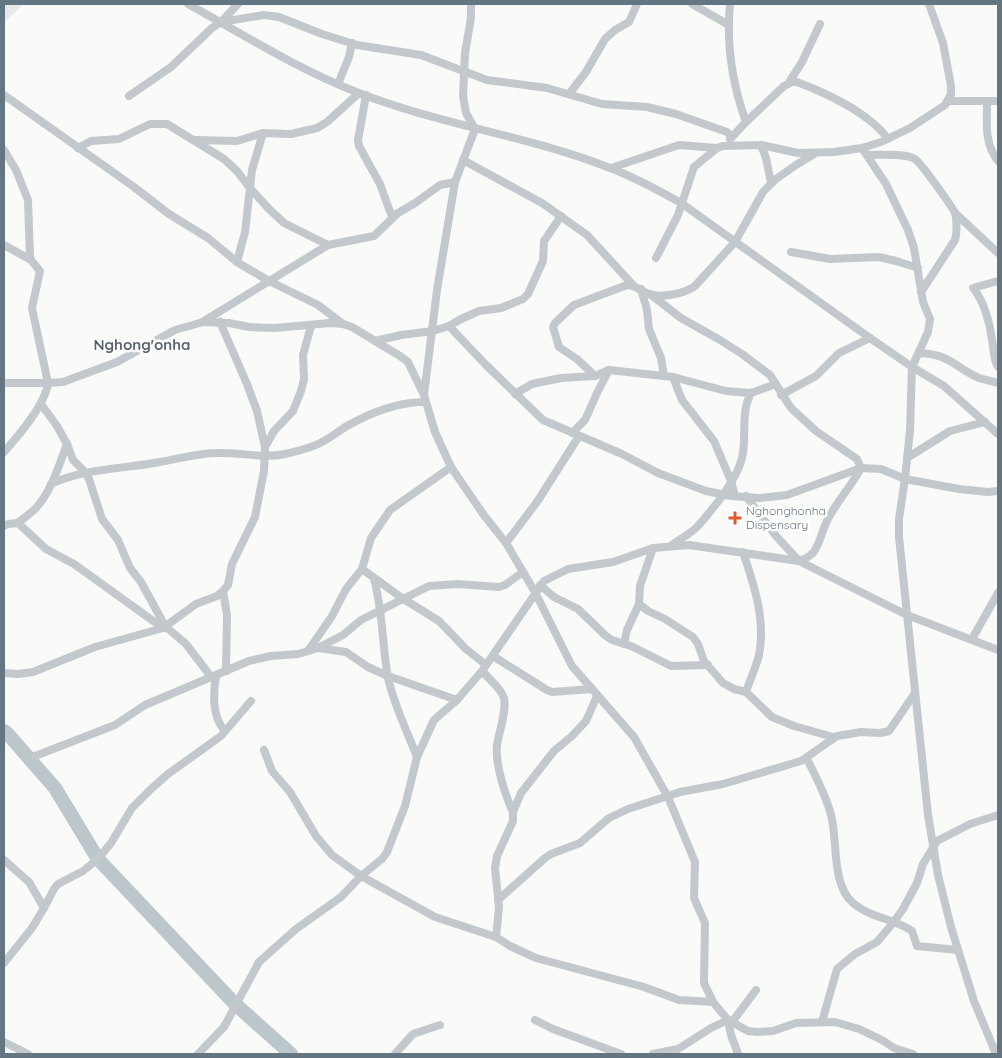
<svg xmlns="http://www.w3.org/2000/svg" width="1002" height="1058" viewBox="0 0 1002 1058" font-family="Quicksand,sans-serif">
<rect width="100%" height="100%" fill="#fafaf8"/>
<path fill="#e8e9e9" d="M4 4H24L4 22Z"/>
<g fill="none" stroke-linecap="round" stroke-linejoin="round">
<path stroke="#bbc7cb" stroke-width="14" d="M4 731 7 733 55 788 98 859 235 1004 291 1054"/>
<g stroke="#c3c8cc" stroke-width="8">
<path d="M188 4C244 35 299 70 359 93 441 125 529 136 610 168 634 177 658 190 681 203L870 338 912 367 944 386 998 434"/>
<path d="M692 4 729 25"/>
<path d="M221 22 264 15 279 17 322 34 357 45 421 55 487 80 547 88 602 104 647 107 676 114 727 132 732 137"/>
<path d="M338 84 349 57 352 43"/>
<path d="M788 84 802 62 820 24"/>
<path d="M569 94 586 72 605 39 615 30 629 22 637 4"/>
<path d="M4 95 134 187 169 214 208 238 237 262 269 281 318 305 343 324"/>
<path d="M366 95 358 140 359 146 380 184 392 217"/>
<path d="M129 96 171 67 212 28 221 22 238 4"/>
<path d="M948 101H998"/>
<path d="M987 102C987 123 984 143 998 161"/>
<path d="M746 122 784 86 792 82H797C826 93 869 113 888 139"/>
<path d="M730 139 746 122C732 83 726 45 730 4"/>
<path d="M196 140 237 141 263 133 291 134 317 128 327 122 359 93"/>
<path d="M761 145 766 158 771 183"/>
<path d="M78 148 91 141 119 139 150 124H167L224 159 237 171 250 188 269 209 284 223 328 245"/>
<path d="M862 148 886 184 908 230 914 248 923 302 930 319 928 332 912 367 910 430 905 479 899 519V537L928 815 938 875 951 927 974 1001 996 1054"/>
<path d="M4 150 16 170 28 200 30 257 31 260 40 271 32 308 48 383C45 405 19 435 4 452"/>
<path d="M868 155C879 155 906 153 915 159 921 163 951 205 955 213 957 219 957 233 955 240L921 292"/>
<path d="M463 160 542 203 587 235 633 285"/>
<path d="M611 168 679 145 717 148"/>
<path d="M955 213 998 253"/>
<path d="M4 245 31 260"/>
<path d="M791 252 830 259 879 257 896 261 918 268"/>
<path d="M656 258 678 215 694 167 717 148 723 146 761 145 798 153 834 152 862 148 881 142 910 128 945 105 951 94V86L943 43 929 4"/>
<path d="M237 262 245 232 252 170 263 133"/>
<path d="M998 281 973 288C984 301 990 323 992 340 994 349 993 359 998 367"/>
<path d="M641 289 647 310 649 329 661 358 664 376"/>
<path d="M204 321 328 245 374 236 398 213 415 203 440 185 455 182"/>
<path d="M220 322 247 384 257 411 265 447"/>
<path d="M449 326 486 365 543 420 622 454 658 473 706 491 731 496 759 498 787 495 861 468 881 469 905 479 959 489 988 492 998 491"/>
<path d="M375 341 401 335 433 331 449 326 461 319 479 311 501 308 523 299 528 294 543 261 544 241 561 216"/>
<path d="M919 353C950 354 954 367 979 378 985 380 992 381 998 383"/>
<path d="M595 376 577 359 559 347 553 327 555 323 574 305 627 285C636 285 640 291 649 294 662 298 684 294 695 286L735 242 763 192 776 179 796 165 814 154"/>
<path d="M673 377 682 400 714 441 731 481 735 496"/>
<path d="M4 383H48L63 382 117 362 175 330 203 322 229 323 249 327 275 328 330 323 343 324 352 327 400 356 408 362 424 395 435 432 451 467 483 514 506 543 535 592 572 666 634 737 668 797 695 862 694 898 705 923 704 983 713 1002 728 1020 748 1031 757 1032 773 1031 796 1023 835 1022 859 1029 882 1040 894 1048 913 1054"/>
<path d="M515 394 532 384 561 378 595 376 609 370 673 377 726 391 751 393 776 384"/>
<path d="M424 395 437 290 455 182 475 129 466 113 463 96 465 53 471 18V4"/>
<path d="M781 395 816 376 839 353 870 338"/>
<path d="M41 404 57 426 67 444 73 460 85 472 89 479 102 519 118 540 130 568 141 582 165 626 186 644 212 678"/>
<path d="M572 433 585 420 597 393 609 370"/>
<path d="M907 458 950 431 985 422"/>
<path d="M51 484C83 469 119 469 154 463 175 460 196 453 217 453 240 452 263 459 285 454 296 451 308 449 318 444 328 440 337 432 347 426 370 413 399 402 425 402"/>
<path d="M746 496 776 536 799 561 907 615 998 650"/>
<path d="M18 523C24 518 31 513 36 508 52 490 59 465 67 444"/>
<path d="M4 526 8 524 18 523 46 549 74 564 163 628"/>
<path d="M506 543 537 502 579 436"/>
<path d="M672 545C680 539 690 534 697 527 713 509 740 477 743 453 746 433 741 411 751 393"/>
<path d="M743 552C754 585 766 620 759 655 756 667 750 680 746 692"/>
<path d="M362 569 402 598 439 621 466 649 486 665"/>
<path d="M374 579C383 611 382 645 388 678 394 705 407 731 417 757"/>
<path d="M540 585 554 597 578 609 606 636 612 640 631 646 671 666 708 665"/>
<path d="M639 604 648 611 665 619 693 637 698 644 704 661 723 683 734 689 746 692 772 717 794 726 833 737"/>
<path d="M972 639 998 593"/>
<path d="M624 644 627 630 639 604 640 586 653 548"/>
<path d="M318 648 346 652 368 667 388 676 457 700"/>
<path d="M308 651 332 616 346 589 362 569 371 538 390 510 451 467"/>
<path d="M493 656 547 690 552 692 592 689"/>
<path d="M226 671 227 615 223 591 228 585 232 564 255 517 264 471 265 447 274 431 293 411 301 391 304 379 303 355 311 326"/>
<path d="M482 671C489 679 501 688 504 698 507 710 499 732 497 745 495 764 505 795 513 812"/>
<path d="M4 673 18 674 33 672 95 647 163 628 196 604 217 596 223 591"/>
<path d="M216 676C213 694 212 717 225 731"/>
<path d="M264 750 272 771 290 792 316 836 332 855 361 876 435 917 496 937 510 946 536 958 644 987 679 1000 713 1002"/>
<path d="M35 756 115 725 145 705 249 661 271 656 298 654 318 648 343 635 361 620 429 586 458 584 499 587 505 585 523 572"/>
<path d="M807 759C816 777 826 795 831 815 838 841 831 884 853 903 869 917 894 919 912 931L917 946 958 950"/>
<path d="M4 860 29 882 44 908 32 928 4 963"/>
<path d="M498 900 545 858 551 854 580 843 609 818 628 809 680 792 723 784 801 761 837 736 861 732 880 733 889 731 915 693"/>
<path d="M44 908 54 889 58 884 83 871 98 859 111 843 132 808 151 789 168 774 221 736 251 701"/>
<path d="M496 937 499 907 495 868 497 856 513 821V812L521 793 554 751 572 736 586 721 597 696"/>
<path d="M535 1020 553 1029 621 1054"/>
<path d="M732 1022 756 990"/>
<path d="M822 1022 837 969 855 954 877 942 893 923 903 909 917 883 923 864 937 841 970 824 998 815"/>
<path d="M4 1042 28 1054"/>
<path d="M198 1054 224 1027 259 962 296 929 341 897 361 876 382 859 387 852 405 806 417 757 434 720 457 700 482 671 544 581 568 569 613 562 653 548 689 545 799 561C805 559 809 557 813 553 820 544 822 531 827 521 836 502 851 487 861 468L857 459 816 431 791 408 770 375 742 354 720 340 681 318 650 294"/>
<path d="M395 1054 413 1034 440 1025"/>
<path d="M653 1054 678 1049 711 1028 728 1020 731 1035 738 1054"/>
</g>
</g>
<path fill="#e4572e" stroke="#fff" stroke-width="2" d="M732.5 510.5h5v5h5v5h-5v5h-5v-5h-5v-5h5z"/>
<g text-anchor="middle" stroke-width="5" stroke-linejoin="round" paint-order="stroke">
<g font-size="12" fill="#657683" stroke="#fff" text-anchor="start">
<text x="746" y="515">Nghonghonha<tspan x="746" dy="14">Dispensary</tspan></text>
</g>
<g font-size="15" font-weight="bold" fill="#57646e" stroke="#fff">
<text x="142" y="350">Nghong'onha</text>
</g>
</g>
<rect width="1002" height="1058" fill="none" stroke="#657683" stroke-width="10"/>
</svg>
